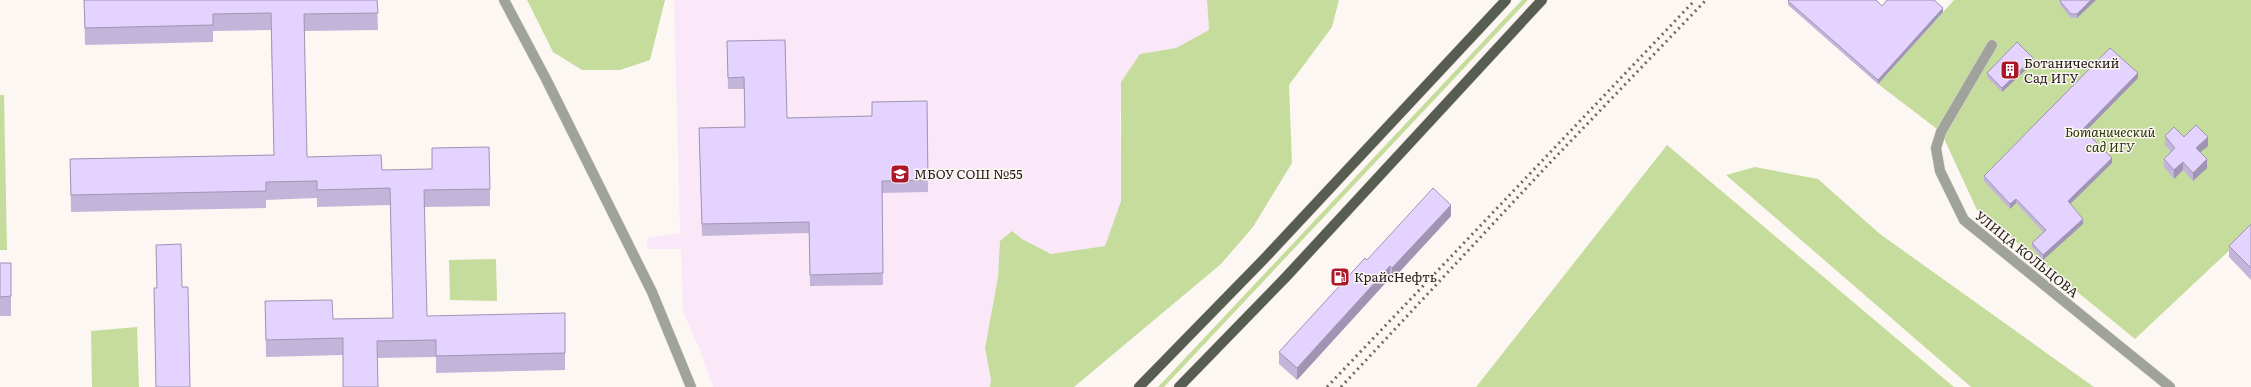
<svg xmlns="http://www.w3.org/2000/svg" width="2251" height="387" viewBox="0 0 2251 387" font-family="Literata,serif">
<rect width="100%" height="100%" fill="#fdf7f3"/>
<path fill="#fae8f9" d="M674 0H1207L1209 30 1176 48 1140 54 1120 109 1121 201 1105 246 1051 254 1022 239 1012 231 1000 241 998 277 985 348 991 380 990 387H713L700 350 683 312 681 249H647V238L680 233Z"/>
<g fill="#c5dc9d">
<path d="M527 0H665L650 60 620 70H582L553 52Z"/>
<path d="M1207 0H1339L1332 27 1289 85 1292 163 1253 227 1221 264 1074 387H990L991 380 985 348 998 277 1000 241 1012 231 1022 239 1051 254 1105 246 1121 201V82L1140 54 1176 48 1209 30Z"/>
<path d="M1522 0H1528L1164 387H1158Z"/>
<path d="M1954 0H2251V230L2135 339 1977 210 1941 132 1878 84Z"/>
<path d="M0 95H4L7 250H0Z"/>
<path d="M1667 145 1954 387H1476Z"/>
<path d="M1755 167 1818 179 1880 234 2094 387H1971L1726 175Z"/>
<path d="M496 259 497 301 450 300 449 260Z"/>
<path d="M137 327 139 387H92L91 331Z"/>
</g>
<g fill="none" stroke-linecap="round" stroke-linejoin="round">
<defs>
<g id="minor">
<path d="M504 0 546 79 652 292 691 387"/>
<path d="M1992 45 1941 132 1936 148 1940 171 1964 220 2170 387"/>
</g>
<g id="major">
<path d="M1139 387 1264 259 1506 0"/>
<path d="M1179 387 1285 278 1542 0"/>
</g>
</defs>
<use href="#minor" stroke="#dad4d0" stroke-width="11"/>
<use href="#major" stroke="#dad4d0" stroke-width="11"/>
<use href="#minor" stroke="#a0a29c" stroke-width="10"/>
<use href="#major" stroke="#585d52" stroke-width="10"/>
<g stroke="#706a66" stroke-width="3" stroke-dasharray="2 4" stroke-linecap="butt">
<path d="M1327 387 1695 0"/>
<path d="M1341 387 1545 168 1706 0"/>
</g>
</g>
<g fill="#c3b5da">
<path d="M84 0H377L378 30 304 31 307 157 382 170 490 189V206L424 207 427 316 565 353V370L436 373V357L377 358 378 387H343V355L266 357 265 301 333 319 393 318 390 205 317 207V198L266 200V208L71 212 70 159 274 155 271 30 213 31V42L85 45Z"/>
<path d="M2096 0 2077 18H2071L2060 5V1Z"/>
<path d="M1788 1 1882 6 1943 12 1878 84 1788 5Z"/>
<path d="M727 41 787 118 872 116 927 101 928 192 882 193 883 285 810 286 809 233 702 236 699 128 745 127 744 89H728Z"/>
<path d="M2033 63 2002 92 1987 77V73Z"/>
<path d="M2138 78 2086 131 2112 163 2070 204 2083 224 2043 260 2032 247V243L2043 232 2016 203 2010 209 1984 181V176Z"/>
<path d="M2165 136 2184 137 2208 146 2200 152 2207 168 2193 181 2183 170 2174 179 2164 167V159L2171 152 2165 145Z"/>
<path d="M1451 216 1392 280 1390 278 1297 380 1279 364V352L1367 260Z"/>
<path d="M2251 224V280L2229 257V246Z"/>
<path d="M156 245 182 287 190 387H156L154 288H157Z"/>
<rect x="0" y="263" width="11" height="53"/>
</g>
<g fill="#9f94b2">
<path d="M2091 0H2096L2077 18V14Z"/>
<path d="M1943 8V12L1878 84V80Z"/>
<path d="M2033 58V63L2002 92V88Z"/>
<path d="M2138 73V78L2083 134V129Z"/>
<path d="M2208 137V146L2196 156V148Z"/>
<path d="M2112 158V163L2068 206V201Z"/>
<path d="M2207 159V168L2193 181V173Z"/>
<path d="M2183 162V170L2174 179V170Z"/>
<path d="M2016 199V203L2010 209V204Z"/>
<path d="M1451 205V216L1392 280V268Z"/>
<path d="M2083 219V224L2043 260V255Z"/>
<path d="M1390 266V278L1297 380V368Z"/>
</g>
<g fill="#e3d3fe" stroke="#9f94b2">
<path d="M84 0H377L378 13 304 14 307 157 381 155 382 170 432 169V148L489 147 490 189 424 190 427 316 565 313V353L436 356V340L377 341 378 387H343V338L266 340 265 301 332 300 333 319 393 318 390 188 317 190V181L266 182V191L71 195 70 159 274 155 271 13 213 14V25L85 28Z"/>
<path d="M1789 0H1876L1882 6 1887 0H1934L1943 8 1878 80 1788 1Z"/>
<path d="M2061 0H2091L2077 14H2071L2060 1Z"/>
<path d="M785 40 787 118 872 116V102L927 101 928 180 882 181 883 273 810 275 809 222 702 224 699 128 745 127 744 77 728 78 727 41Z"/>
<path d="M2017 42 2033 58 2002 88 1987 73Z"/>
<path d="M2110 48 2138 73 2083 129 2112 158 2068 201 2083 219 2043 255 2032 243 2046 230 2016 199 2010 204 1984 176Z"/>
<path d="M2196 125 2208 137 2196 148 2207 159 2193 173 2183 162 2174 170 2164 159 2175 148 2165 136 2174 127 2184 137Z"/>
<path d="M1433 188 1451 205 1392 268 1390 266 1297 368 1279 352 1365 258 1367 260Z"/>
<path d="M2251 224V268L2229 246Z"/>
<path d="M181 244 182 287H188L190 387H156L154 288H157L156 245Z"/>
<path d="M0 263H11V296L0 297Z"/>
</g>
<defs>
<symbol id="building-square" viewBox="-11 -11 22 22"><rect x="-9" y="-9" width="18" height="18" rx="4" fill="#ab1629" stroke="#fdf7f3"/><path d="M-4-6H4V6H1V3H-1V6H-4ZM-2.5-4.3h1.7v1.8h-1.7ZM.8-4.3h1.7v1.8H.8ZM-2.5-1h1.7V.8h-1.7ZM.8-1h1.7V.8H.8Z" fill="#fff"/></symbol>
<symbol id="school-square" viewBox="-11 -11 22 22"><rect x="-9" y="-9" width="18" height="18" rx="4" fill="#ab1629" stroke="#fdf7f3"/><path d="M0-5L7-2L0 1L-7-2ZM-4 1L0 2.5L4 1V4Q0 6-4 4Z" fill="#fff"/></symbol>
<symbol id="fuel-square" viewBox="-11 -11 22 22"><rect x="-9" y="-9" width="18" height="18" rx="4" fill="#ab1629" stroke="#fdf7f3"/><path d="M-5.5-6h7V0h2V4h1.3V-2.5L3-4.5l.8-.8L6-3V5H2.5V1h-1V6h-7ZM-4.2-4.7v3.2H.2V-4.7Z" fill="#fff"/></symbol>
</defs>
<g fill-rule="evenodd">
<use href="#building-square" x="1999" y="59" width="22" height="22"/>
<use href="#school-square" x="889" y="163" width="22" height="22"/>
<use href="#fuel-square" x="1329" y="266" width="22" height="22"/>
</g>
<g text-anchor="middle" stroke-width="3" stroke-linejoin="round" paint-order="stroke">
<g font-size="13" fill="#211c18" stroke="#fdf7f3" text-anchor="start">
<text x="2024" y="68">Ботанический<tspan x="2024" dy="15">Сад ИГУ</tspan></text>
<text x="914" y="179">МБОУ СОШ №55</text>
<text x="1354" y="282">КрайсНефть</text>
</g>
<g font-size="13" font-style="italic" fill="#263500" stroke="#fdf7f3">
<text x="2110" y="137">Ботанический<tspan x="2110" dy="15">сад ИГУ</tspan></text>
</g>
<g font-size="13" fill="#211c18" stroke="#fdf7f3">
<text transform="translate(2027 254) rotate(39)" y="5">УЛИЦА КОЛЬЦОВА</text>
</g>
</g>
</svg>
